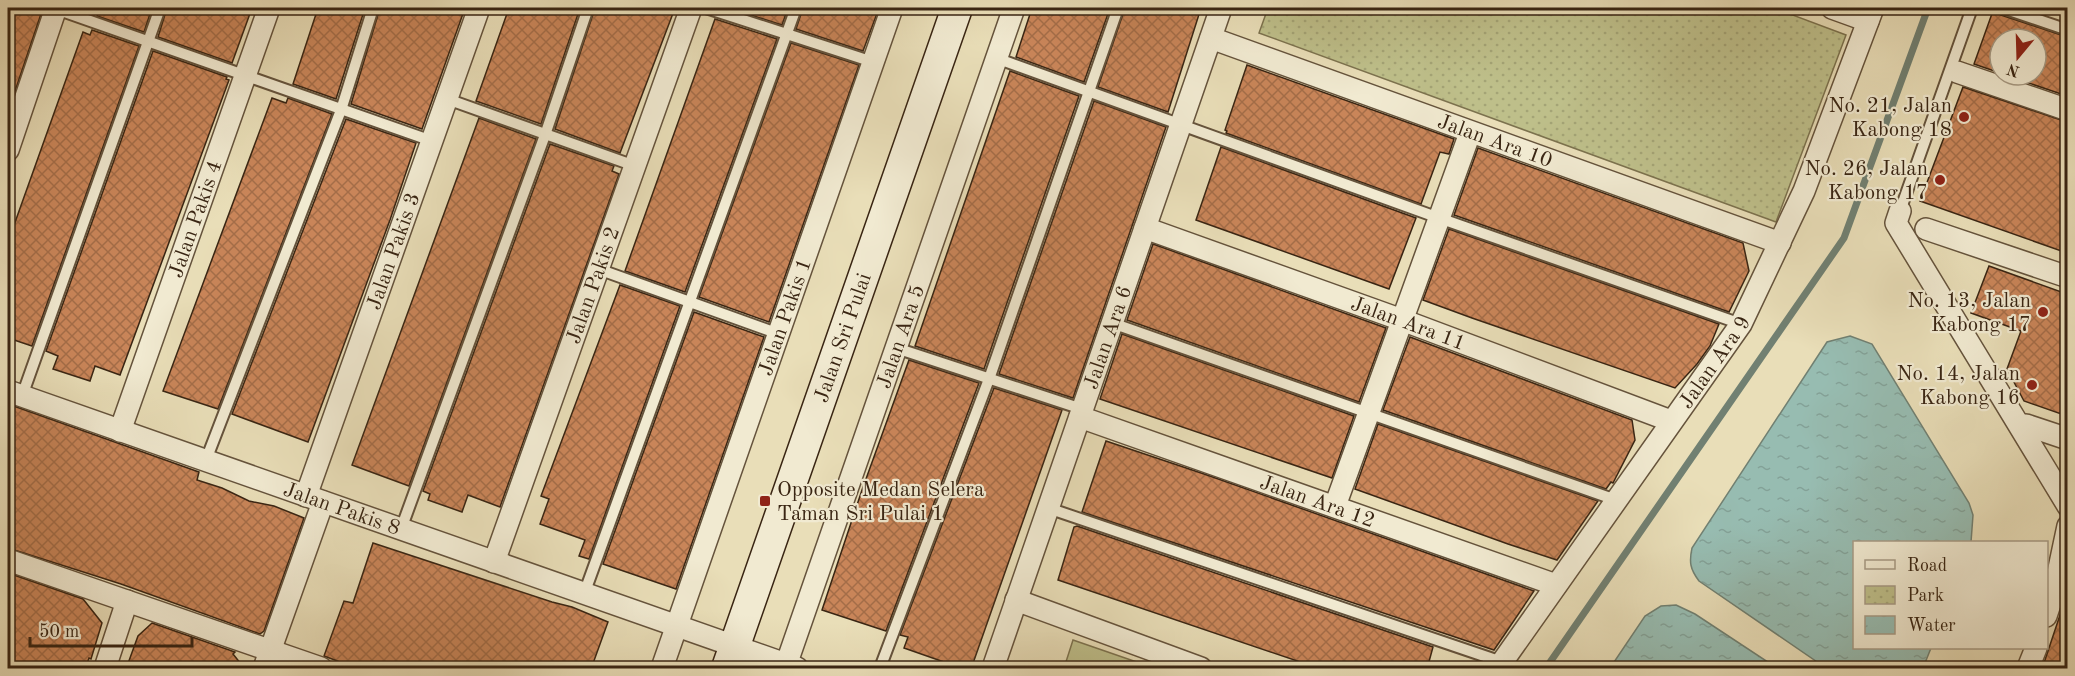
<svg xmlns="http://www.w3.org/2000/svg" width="2075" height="676" viewBox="0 0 2075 676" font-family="'Old Standard TT',serif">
<defs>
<pattern id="park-dots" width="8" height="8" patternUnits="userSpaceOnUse" patternTransform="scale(1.5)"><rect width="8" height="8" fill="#bebf8a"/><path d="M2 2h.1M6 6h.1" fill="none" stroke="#a4a476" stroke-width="1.8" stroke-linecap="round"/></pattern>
<pattern id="water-ripples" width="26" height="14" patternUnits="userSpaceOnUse" patternTransform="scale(1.5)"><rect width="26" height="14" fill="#97bcb1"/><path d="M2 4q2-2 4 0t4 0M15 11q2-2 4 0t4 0" fill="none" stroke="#83a197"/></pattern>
<pattern id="building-cross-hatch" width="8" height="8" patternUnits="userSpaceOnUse" patternTransform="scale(1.5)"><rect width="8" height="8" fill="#c98559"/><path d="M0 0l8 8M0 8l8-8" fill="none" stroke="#a46d48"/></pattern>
</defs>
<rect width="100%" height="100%" fill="#e9deb8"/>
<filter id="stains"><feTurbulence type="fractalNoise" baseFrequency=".00333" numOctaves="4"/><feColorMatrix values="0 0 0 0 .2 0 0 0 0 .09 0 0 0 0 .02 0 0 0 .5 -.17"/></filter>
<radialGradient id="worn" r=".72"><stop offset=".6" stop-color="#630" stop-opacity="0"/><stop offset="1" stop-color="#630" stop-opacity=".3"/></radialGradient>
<path fill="#bebf8a" stroke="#7c724e" stroke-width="1.5" d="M1073 640 1154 668H1064Z"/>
<path fill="url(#park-dots)" stroke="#7c724e" stroke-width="1.5" d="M1268 8H1774L1846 35 1776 222 1259 33Z"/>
<g fill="url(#water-ripples)" stroke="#718072" stroke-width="1.5">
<path d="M1850 336 1872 344 1969 503 1973 515 1971 542H1854V648H1931L1923 668H1826L1699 581C1690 569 1689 562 1692 548L1827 342Z"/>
<path d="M1676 605 1695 614 1777 668H1610L1645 616 1661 606Z"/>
</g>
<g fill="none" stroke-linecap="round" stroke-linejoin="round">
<path stroke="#718072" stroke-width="7" d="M1546 668 1844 238 1928 8"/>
</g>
<g fill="url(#building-cross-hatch)" stroke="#392513" stroke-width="1.5">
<path d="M8 8H43L8 112Z"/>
<path d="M100 8H152L144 32 97 16Z"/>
<path d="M167 8H252L232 63 158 37Z"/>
<path d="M318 8H365L336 99 293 84Z"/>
<path d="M380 8H465L422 129 351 104Z"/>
<path d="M509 8H580L541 124 476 101Z"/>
<path d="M595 8H675L620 153 555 129Z"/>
<path d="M729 8H788L782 25Z"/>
<path d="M803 8H879L863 51 796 29Z"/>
<path d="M1032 8H1110L1084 82 1016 57Z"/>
<path d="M1125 8H1201L1168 112 1098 87Z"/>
<path d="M1994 8H1996L1997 12 2001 15 2067 37V96L2005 75H2036V39H2000V73L1974 64Z"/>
<path d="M715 19 777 39 685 292 625 271Z"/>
<path d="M92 30 139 46 32 346 8 338V242L83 32 90 35Z"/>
<path d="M791 43 859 65 769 322 699 297Z"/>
<path d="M153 51 227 77 226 79 229 80 120 375 95 366 90 381 53 369 58 356 46 351Z"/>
<path d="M1247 65 1454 139 1449 154 1440 152 1421 204 1226 133 1227 131 1225 130Z"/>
<path d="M1010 71 1079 96 984 369 915 346Z"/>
<path d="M1963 87 2067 122V253L1920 201Z"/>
<path d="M272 98 286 103 288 98 332 114 218 409 163 391Z"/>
<path d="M1094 101 1166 127 1073 398 999 374Z"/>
<path d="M479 118 536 139 409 486 352 465Z"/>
<path d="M346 119 416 143 390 220 308 442 232 414Z"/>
<path d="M550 144 614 166 612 171 619 174 500 507 468 495 462 512 428 500 430 494 423 491Z"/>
<path d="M1221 147 1416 218 1389 289 1196 220Z"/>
<path d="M1478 148 1743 243 1749 271 1729 312 1454 215Z"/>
<path d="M1449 229 1719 324 1710 346 1697 364 1675 388 1472 318 1423 300Z"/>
<path d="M1153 244 1386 328 1359 402 1127 320Z"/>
<path d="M1989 266 2067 294V416L2024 401 2007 369 2021 331 1971 313Z"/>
<path d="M620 285 680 306 589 559 579 556 585 540 540 524 549 499 541 496Z"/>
<path d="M694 312 764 337 676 589 603 564Z"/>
<path d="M1122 334 1354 416 1332 478 1100 399Z"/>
<path d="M1410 337 1632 420 1635 440 1613 483 1611 482 1606 489 1383 410Z"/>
<path d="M909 360 979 383 886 631 822 610 862 490Z"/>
<path d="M994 388 1062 410 971 669H964L904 648 908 637 900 635Z"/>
<path d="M8 404 199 472 197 480 222 488 249 501 274 506 304 518 264 631 260 634 121 584 8 548Z"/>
<path d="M1378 424 1598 501 1557 560 1508 544 1355 489Z"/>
<path d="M1106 441 1207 475 1534 591 1494 650 1082 512Z"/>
<path d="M1077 526 1433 647 1427 669H1321L1058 580 1074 527Z"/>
<path d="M373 543 552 602 572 607 608 622 591 669H359L324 656 344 601 353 603Z"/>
<path d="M8 573 83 599 102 623 91 659 89 658 85 669H8Z"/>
<path d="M2065 600 2067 601V669H2042Z"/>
<path d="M152 623 235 652 233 654 245 669H126L138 636Z"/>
</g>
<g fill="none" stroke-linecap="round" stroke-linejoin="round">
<defs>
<g id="lane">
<path d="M706 8 873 62"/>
<path d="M2003 8 2068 30"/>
<path d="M56 9 432 141"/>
<path d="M996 58 1439 218 1741 324"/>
<path d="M447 99 635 166"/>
<path d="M1900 211 1972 8"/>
<path d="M598 269 779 334"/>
<path d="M1112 323 1616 500"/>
<path d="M896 348 1082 409"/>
<path d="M22 396 160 8"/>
<path d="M206 460 341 110 373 8"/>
<path d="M1048 508 1502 662"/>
<path d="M401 529 545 135 588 8"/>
<path d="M584 594 796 8"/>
<path d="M880 668 989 379 1118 8"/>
</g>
<g id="street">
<path d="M1832 8 1868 21"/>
<path id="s1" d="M1211 38 1780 243"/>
<path d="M1957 72 2068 110"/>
<path d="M8 150 56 8"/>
<path d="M1900 211 1896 223 2068 506"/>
<path id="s2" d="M1145 228 1402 320 1671 421"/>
<path d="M1926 229 2068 277"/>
<path id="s3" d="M8 391 797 668"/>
<path id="s4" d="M1080 417 1556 585"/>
<path d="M2026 425 2068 439"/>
<path id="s5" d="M120 431 269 8"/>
<path id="s6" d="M306 496 479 8"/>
<path d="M1335 506 1470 133"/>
<path d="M8 560 321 668"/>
<path id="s7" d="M494 562 691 8"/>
<path d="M1016 600 1201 668"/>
<path d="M2046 616 2054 592 2068 526"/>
<path d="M105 668 127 601"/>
<path d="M264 668 323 502"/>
<path id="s8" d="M662 668 892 8"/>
<path id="s9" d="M785 668 1014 8"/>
<path id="s10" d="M993 668 1221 8"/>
<path id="s11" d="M1498 668 1741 324 1804 191 1873 8"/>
<path d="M2028 668 2036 648"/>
</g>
<g id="secondary">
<path id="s12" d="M727 668 957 8"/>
</g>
</defs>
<use href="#lane" stroke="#65533c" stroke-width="14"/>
<use href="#street" stroke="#65533c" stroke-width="24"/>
<use href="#secondary" stroke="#392513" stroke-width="33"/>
<use href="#lane" stroke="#f1ead1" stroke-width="10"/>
<use href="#street" stroke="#f1ead1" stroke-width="21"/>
<use href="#secondary" stroke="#f1ead1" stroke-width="30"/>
</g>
<g fill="#8f2418" stroke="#f1ead1" stroke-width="2">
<circle cx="1964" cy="117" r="6"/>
<circle cx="1940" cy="180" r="6"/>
<circle cx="2043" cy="312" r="6"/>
<circle cx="2032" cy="385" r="6"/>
<rect x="759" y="495" width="12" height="12" rx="3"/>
</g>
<g text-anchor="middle" stroke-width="4.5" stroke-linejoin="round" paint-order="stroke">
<g font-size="21" fill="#392513" stroke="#f1ead1" text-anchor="end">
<text x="1952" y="112">No. 21, Jalan<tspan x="1952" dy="24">Kabong 18</tspan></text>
<text x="1928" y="175">No. 26, Jalan<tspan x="1928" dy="24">Kabong 17</tspan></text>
<text x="2031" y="307">No. 13, Jalan<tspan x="2031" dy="24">Kabong 17</tspan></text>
<text x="2020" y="380">No. 14, Jalan<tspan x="2020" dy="24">Kabong 16</tspan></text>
<text x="777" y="496" text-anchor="start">Opposite Medan Selera<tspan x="777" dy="24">Taman Sri Pulai 1</tspan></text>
</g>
<g font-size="21" fill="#392513" stroke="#f1ead1">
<text dy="7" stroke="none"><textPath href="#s1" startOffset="302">Jalan Ara 10</textPath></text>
<text dy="7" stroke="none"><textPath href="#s5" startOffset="225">Jalan Pakis 4</textPath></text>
<text dy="7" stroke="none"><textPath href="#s6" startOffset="260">Jalan Pakis 3</textPath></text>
<text dy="7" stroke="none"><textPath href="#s7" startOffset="294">Jalan Pakis 2</textPath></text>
<text dy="7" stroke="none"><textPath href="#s8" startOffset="372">Jalan Pakis 1</textPath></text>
<text dy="7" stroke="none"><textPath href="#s2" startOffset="280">Jalan Ara 11</textPath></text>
<text dy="7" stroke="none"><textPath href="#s9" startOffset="351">Jalan Ara 5</textPath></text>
<text dy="7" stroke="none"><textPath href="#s12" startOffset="350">Jalan Sri Pulai</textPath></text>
<text dy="7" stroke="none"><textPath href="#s10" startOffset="350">Jalan Ara 6</textPath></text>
<text dy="7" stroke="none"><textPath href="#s11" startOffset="375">Jalan Ara 9</textPath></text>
<text dy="7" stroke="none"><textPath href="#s4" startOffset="252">Jalan Ara 12</textPath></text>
<text dy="7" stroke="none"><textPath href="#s3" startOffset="354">Jalan Pakis 8</textPath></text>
</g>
</g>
<rect width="2075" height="676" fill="none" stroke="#e9deb8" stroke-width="30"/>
<rect x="9" y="9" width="2057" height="658" fill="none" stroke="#392513" stroke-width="3"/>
<rect x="15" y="15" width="2045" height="646" fill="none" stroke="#392513" stroke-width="1.5"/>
<rect x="1853" y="541" width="195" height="108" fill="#f1ead1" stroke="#a79b85" stroke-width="1.5"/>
<rect x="1865" y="560" width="30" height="9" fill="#f1ead1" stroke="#a79b85" stroke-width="1.5"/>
<text x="1907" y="571" font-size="18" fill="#392513">Road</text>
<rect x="1865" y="586" width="30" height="18" fill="url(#park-dots)" stroke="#a79b85" stroke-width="1.5"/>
<text x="1907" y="601" font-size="18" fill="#392513">Park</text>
<rect x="1865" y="616" width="30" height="18" fill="url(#water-ripples)" stroke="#a79b85" stroke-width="1.5"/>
<text x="1907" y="631" font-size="18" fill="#392513">Water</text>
<g transform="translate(2018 57) rotate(199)"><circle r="28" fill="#f1ead1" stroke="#a79b85" stroke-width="1.5"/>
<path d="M0-4.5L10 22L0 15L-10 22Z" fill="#8f2418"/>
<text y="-9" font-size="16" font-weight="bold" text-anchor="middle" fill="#392513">N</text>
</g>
<path d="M30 637v9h162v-9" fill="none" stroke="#392513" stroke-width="3"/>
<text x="39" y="637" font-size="18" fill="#392513" stroke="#f1ead1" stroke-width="4.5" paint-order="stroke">50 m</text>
<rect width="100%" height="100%" filter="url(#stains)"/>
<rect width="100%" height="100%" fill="url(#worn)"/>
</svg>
